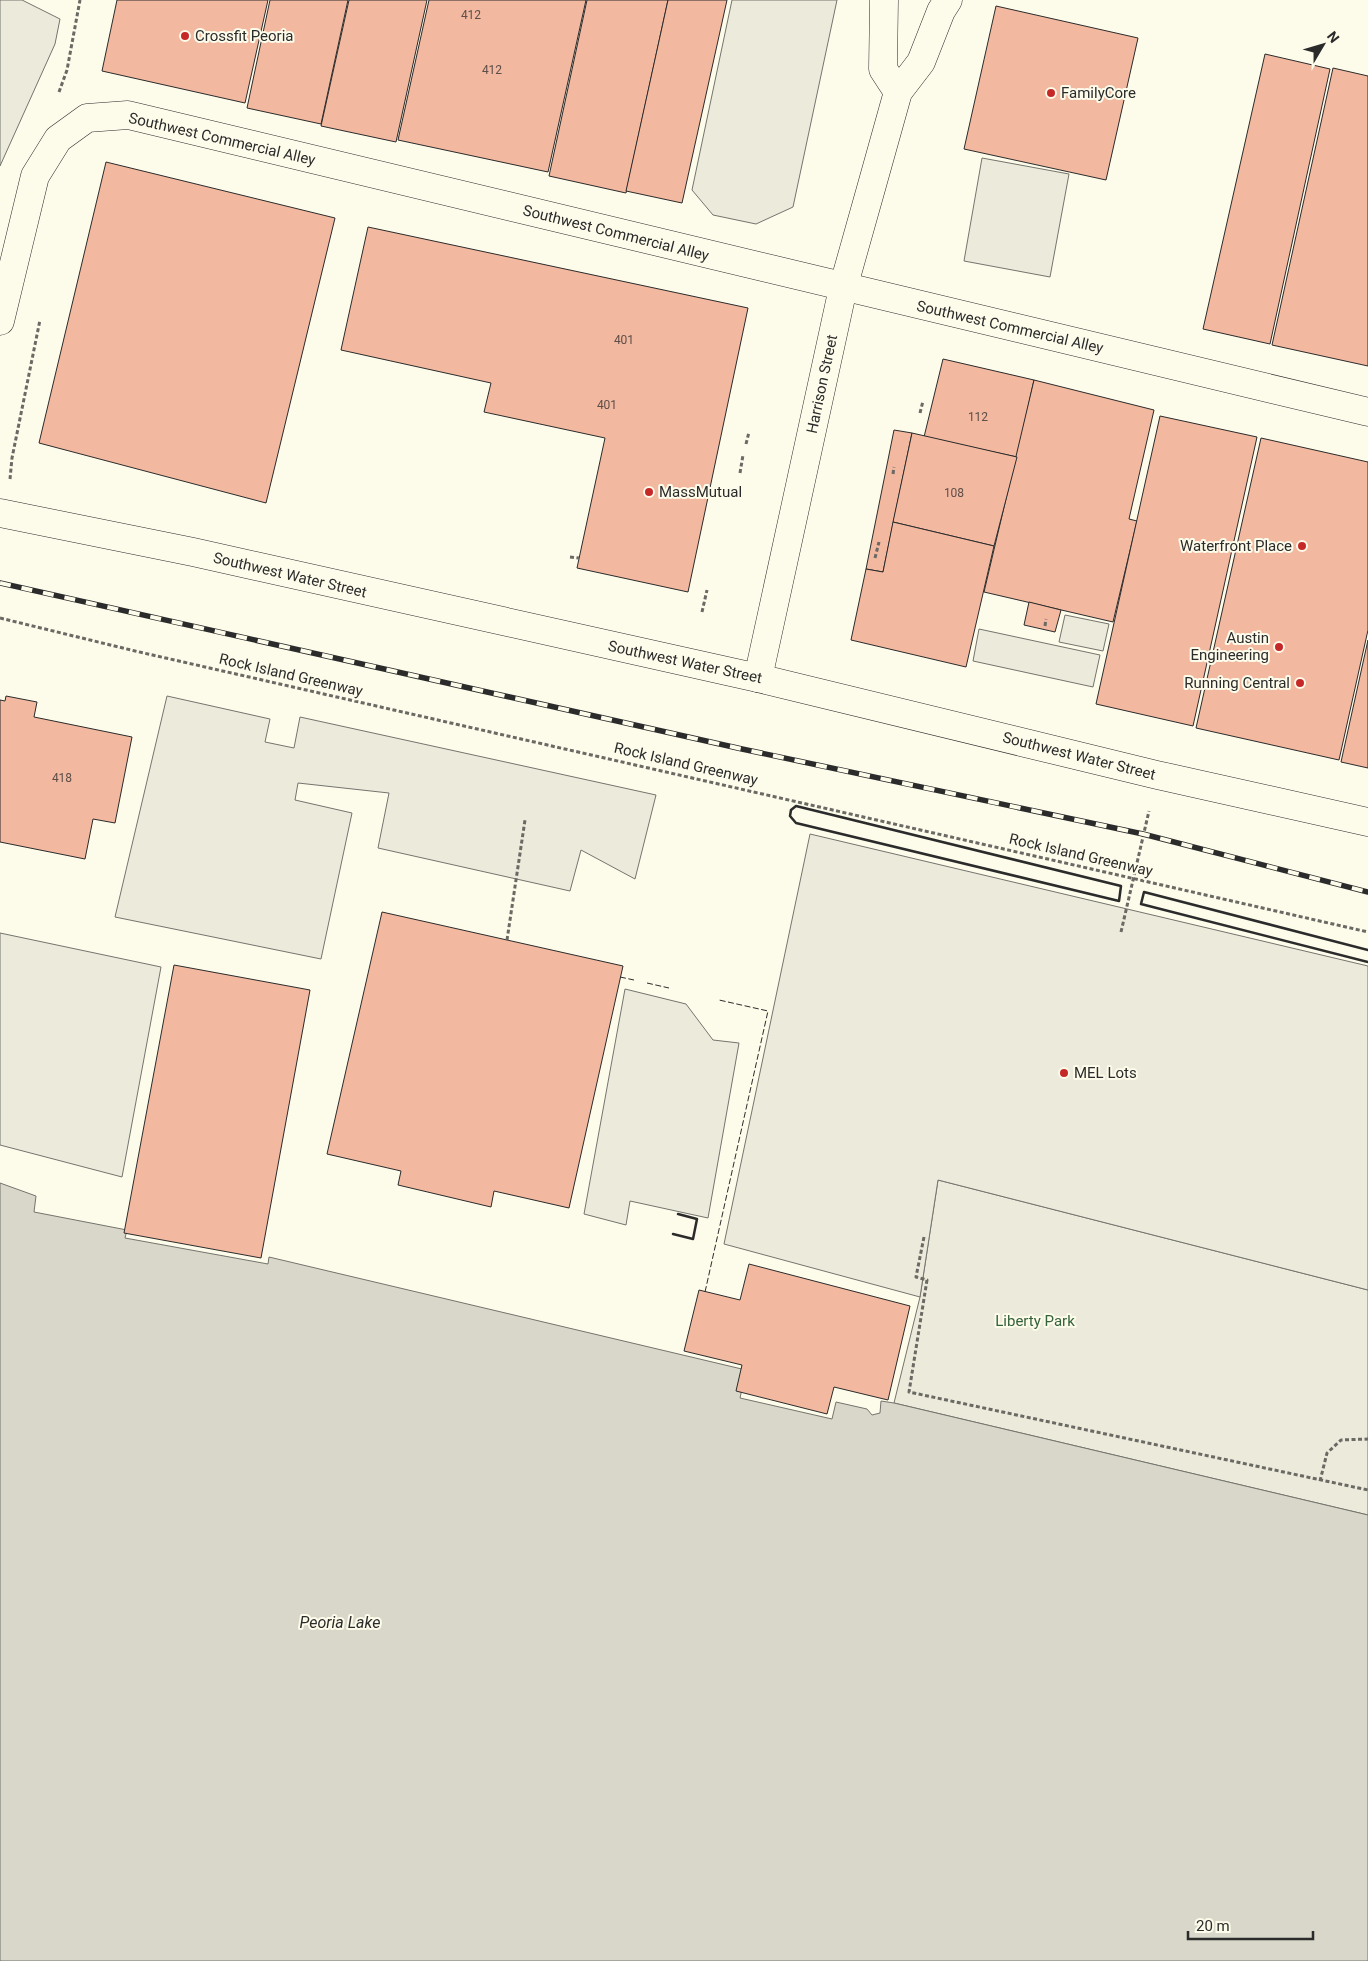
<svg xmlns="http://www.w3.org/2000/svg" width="1368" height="1961" viewBox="0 0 1368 1961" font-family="Roboto,sans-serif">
<rect width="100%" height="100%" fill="#fdfbea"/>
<path fill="#ecebdb" stroke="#74746e" d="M938 1180 1368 1290V1515L894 1403 920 1297Z"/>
<g fill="#eceadb" stroke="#74746e">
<path d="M0 0H22L60 19 55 44 0 166Z"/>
<path d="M732 0H837L793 207 756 224 713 215 692 190Z"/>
<path d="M982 158 1069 174 1050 277 964 261Z"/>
<path d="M1065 615 1109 624 1103 651 1059 642Z"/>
<path d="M979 629 1100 655 1093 687 973 661Z"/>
<path d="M167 696 270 719 265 742 294 748 300 717 656 795 635 879 581 850 570 891 378 848 389 793 298 783 295 800 352 813 321 959 115 917Z"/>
<path d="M810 834 1368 966V1290L938 1180 920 1297 724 1244Z"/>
<path d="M0 933 161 967 122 1177 0 1145Z"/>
<path d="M625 989 686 1004 713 1040 739 1043 708 1218 630 1201 626 1225 584 1214Z"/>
</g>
<path fill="#d8d7c9" stroke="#74746e" d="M0 1183 36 1196 34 1212 127 1230 125 1238 268 1264 269 1257 746 1370 740 1398 832 1419 836 1402 867 1409 872 1415 880 1413 881 1401 894 1403 1368 1515V1961H0Z"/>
<g fill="#f2b8a0" stroke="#2b2b2b">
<path d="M117 0H268L245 103 102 71Z"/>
<path d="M270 0H348L321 124 247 108Z"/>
<path d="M349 0H427L396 142 321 126Z"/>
<path d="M429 0H586L548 172 398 140Z"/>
<path d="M587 0H668L626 193 549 176Z"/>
<path d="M668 0H727L682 203 626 191Z"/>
<path d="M996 6 1138 38 1106 180 964 149Z"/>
<path d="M1265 54 1330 69 1270 344 1203 329Z"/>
<path d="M1333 68 1368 76V366L1272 345Z"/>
<path d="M106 162 335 218 266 503 39 443Z"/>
<path d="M368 227 748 308 688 592 577 568 605 438 484 412 491 383 341 350Z"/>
<path d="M943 359 1034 380 1017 457 924 437Z"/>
<path d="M1034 380 1154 410 1129 519 1137 521 1113 622 984 592Z"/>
<path d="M1160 416 1257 437 1193 726 1096 704Z"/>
<path d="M894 430 912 433 883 572 866 569Z"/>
<path d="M912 433 1017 457 994 546 893 522Z"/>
<path d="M1261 438 1368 462V630L1339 760 1196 728Z"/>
<path d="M893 522 994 546 966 667 851 640 866 569 883 572Z"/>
<path d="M1029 602 1061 610 1055 632 1024 625Z"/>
<path d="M1368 640V768L1341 762Z"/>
<path d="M6 696 37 702 34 717 132 737 115 823 93 819 85 859 0 842V700L5 701Z"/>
<path d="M382 912 623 966 569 1208 494 1191 491 1207 398 1185 401 1171 327 1154Z"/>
<path d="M174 965 310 990 261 1258 124 1233Z"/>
<path d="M749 1264 910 1306 888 1400 834 1387 827 1414 736 1391 742 1365 684 1351 699 1290 740 1300Z"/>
</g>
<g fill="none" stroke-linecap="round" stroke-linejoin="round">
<defs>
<g id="minor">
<path d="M884 0 883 69 898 92"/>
<path d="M0 321 35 176 58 139 87 118 128 115 1368 412"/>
<path d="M0 513 193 552 758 678 1157 775 1368 822"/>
<path d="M758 678 843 288 872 185 898 92 921 62 941 11 948 0"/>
</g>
</defs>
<use href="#minor" stroke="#2b2b2b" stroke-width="29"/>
<g stroke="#6a6964" stroke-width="3" stroke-dasharray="4 2.5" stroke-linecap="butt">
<path d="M59 92 67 70 80 0"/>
<path d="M920 413 923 401"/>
<path d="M746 444 749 432"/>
<path d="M740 473 743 455"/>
<path d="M893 474 894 467"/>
<path d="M10 479 12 458 40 320"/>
<path d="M570 557 579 558"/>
<path d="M875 558 879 542"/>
<path d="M702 612 707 590"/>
<path d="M0 618 135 651 1368 932"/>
<path d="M1045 626 1046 619"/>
<path d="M1121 932 1149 811"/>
<path d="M507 940 525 820"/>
<path d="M924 1237 916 1277 927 1280 909 1392 1368 1490"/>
<path d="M1320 1481 1327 1453 1341 1440 1368 1439"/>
</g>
<use href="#minor" stroke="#fdfbea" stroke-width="28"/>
<defs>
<path id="rail" d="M0 583 742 749 1143 834 1368 892"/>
</defs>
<use href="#rail" stroke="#2b2b2b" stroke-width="5.5"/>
<use href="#rail" stroke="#fdfbea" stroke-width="4" stroke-dasharray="11" stroke-linecap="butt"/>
<g stroke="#2b2b2b" stroke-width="1" stroke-dasharray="6 2.5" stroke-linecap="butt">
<path d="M620 977 634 980"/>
<path d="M647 983 669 988"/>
<path d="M705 1292 768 1011 719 1000"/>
</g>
<g stroke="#2b2b2b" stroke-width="2.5">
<path d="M796 806 1121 886 1119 901 796 823 790 816 791 810Z"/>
<path d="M1368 950 1144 892 1141 904 1368 962"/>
<path d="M673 1234 693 1239 697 1219 678 1214"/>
</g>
</g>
<g fill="#c62828" stroke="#fdfbea" stroke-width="2">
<circle cx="185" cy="36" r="5"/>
<circle cx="1051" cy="93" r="5"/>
<circle cx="649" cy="492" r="5"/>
<circle cx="1302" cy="546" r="5"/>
<circle cx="1279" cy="647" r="5"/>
<circle cx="1300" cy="683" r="5"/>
<circle cx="1064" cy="1073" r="5"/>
</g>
<g text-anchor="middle" stroke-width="4" stroke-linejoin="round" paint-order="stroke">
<g font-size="12" fill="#5d4e48">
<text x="471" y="19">412</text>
<text x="492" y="74">412</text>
<text x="624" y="344">401</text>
<text x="607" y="409">401</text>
<text x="978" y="421">112</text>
<text x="954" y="497">108</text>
<text x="62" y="782">418</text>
</g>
<g font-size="15" fill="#2b2b2b" stroke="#fdfbea" text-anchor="start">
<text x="195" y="41">Crossfit Peoria</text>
<text x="1061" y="98">FamilyCore</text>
<text x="659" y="497">MassMutual</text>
<text x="1292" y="551" text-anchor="end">Waterfront Place</text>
<text x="1269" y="643" text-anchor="end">Austin<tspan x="1269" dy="17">Engineering</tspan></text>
<text x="1290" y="688" text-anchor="end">Running Central</text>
<text x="1074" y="1078">MEL Lots</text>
</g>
<g font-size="15" fill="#2b2b2b" stroke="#fdfbea">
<text transform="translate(222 139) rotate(13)" y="5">Southwest Commercial Alley</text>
<text transform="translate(616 233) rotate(14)" y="5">Southwest Commercial Alley</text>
<text transform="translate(1010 327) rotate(13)" y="5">Southwest Commercial Alley</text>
<text transform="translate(822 384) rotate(-78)" y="5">Harrison Street</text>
<text transform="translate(290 575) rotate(13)" y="5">Southwest Water Street</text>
<text transform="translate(685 662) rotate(12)" y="5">Southwest Water Street</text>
<text transform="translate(291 675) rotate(13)" y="5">Rock Island Greenway</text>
<text transform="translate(1079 756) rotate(14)" y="5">Southwest Water Street</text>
<text transform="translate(686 764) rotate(13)" y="5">Rock Island Greenway</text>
<text transform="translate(1081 855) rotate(13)" y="5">Rock Island Greenway</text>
</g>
<g font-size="15" fill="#34623c" stroke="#fdfbea">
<text x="1035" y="1326">Liberty Park</text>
</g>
<g font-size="16" font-style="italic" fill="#2b2b2b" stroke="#fdfbea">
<text x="340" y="1628">Peoria Lake</text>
</g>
</g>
<g transform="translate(1323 45) rotate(52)" stroke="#fdfbea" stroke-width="4" paint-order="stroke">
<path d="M0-4L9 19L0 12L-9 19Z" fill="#2b2b2b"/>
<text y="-8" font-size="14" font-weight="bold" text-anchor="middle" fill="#2b2b2b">N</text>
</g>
<path d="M1188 1931v8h125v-8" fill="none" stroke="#2b2b2b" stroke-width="2.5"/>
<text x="1196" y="1931" font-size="15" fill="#2b2b2b" stroke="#fdfbea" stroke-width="4" paint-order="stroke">20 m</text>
</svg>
